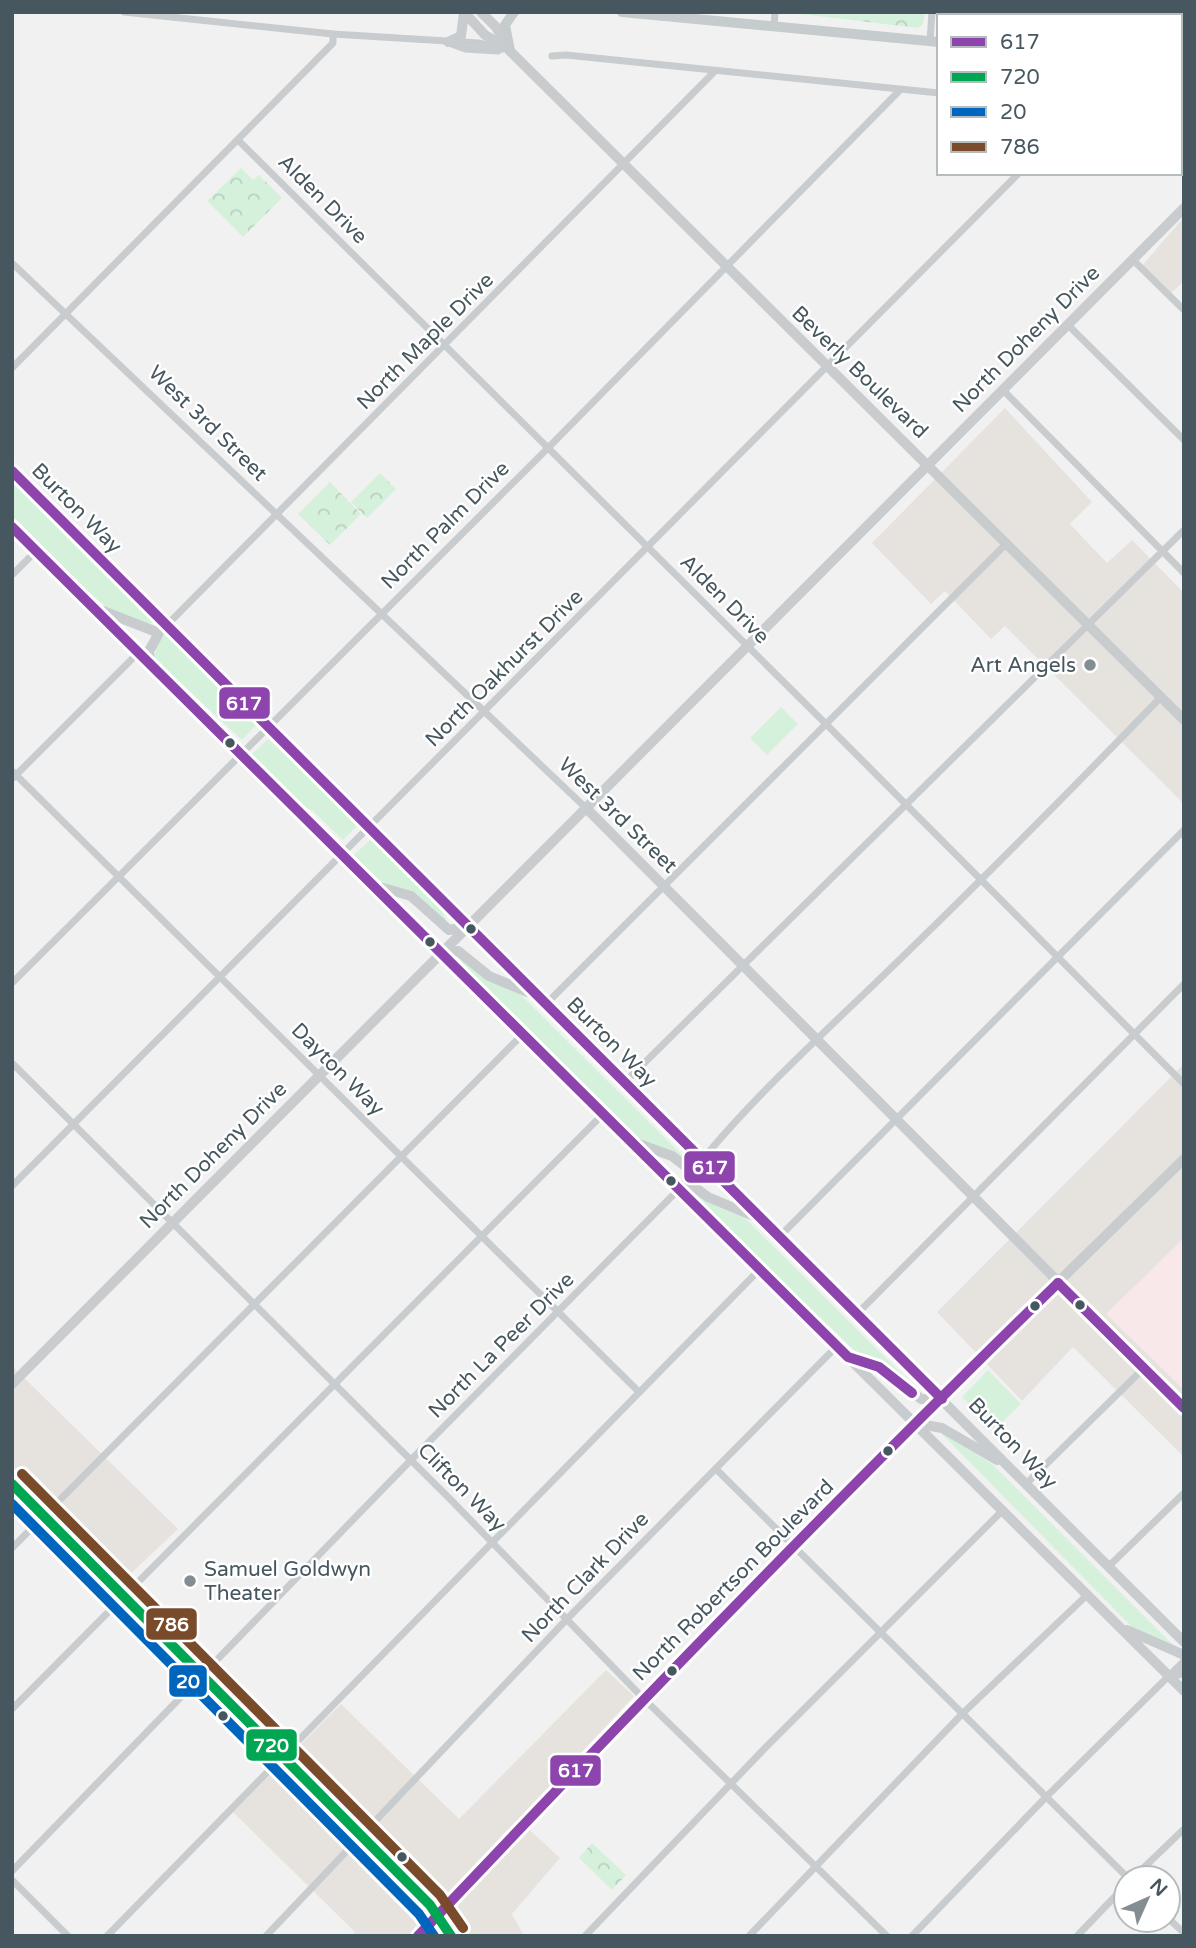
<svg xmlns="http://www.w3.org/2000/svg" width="1196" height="1948" viewBox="0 0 1196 1948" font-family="'Varela Round',sans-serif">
<defs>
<pattern id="park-crowns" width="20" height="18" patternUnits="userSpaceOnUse" patternTransform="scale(1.75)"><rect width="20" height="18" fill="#d5f1dc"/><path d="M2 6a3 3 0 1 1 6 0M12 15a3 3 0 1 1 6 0" fill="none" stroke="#b8d1bf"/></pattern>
</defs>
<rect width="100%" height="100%" fill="#f2f1f1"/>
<g fill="#e6e3df">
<path d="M1184 217V281L1168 296 1141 267Z"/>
<path d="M1005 408 1092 502 1070 524 1107 563 1132 540 1184 593V804L1005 626 991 639 945 591 931 604 872 543Z"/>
<path d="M1184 1064V1457L1073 1347 1022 1401 937 1312Z"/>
<path d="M12 1366 178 1529 126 1578 12 1465Z"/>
<path d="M606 1670 634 1696 519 1820 560 1858 512 1914 524 1936H352L355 1932 233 1812 341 1704 459 1819Z"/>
</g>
<path fill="#f8e8e9" d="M1184 1238V1390L1106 1314Z"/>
<g fill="#d5f1dc">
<path d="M12 479 154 620 148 626 115 614 89 593 12 516Z"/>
<path d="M167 633 258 723 242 740 154 658 157 643Z"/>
<path d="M781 707 798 724 767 755 750 738Z"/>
<path d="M268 739 359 824 343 840 312 810 304 807 251 755Z"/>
<path d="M373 837C391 855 442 901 448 924L372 875 353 856Z"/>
<path d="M460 958 515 989 688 1161 686 1163 632 1136 465 969Z"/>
<path d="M690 1190 743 1216 920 1392 857 1353 829 1326 815 1317 689 1192Z"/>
<path d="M988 1370 1021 1404 994 1430 962 1397Z"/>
<path d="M936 1428 992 1464 1179 1651 1133 1628Z"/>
</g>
<g fill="url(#park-crowns)">
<path d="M784 12H925L923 24 918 28Z"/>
<path d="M241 168 253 180 259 175 282 198 243 237 207 201Z"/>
<path d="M380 473 396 489 367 518 351 502Z"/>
<path d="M330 482 361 514 330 545 298 514Z"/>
<path d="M592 1843 626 1875 612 1890 579 1858Z"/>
</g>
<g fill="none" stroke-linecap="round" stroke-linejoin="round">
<g stroke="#c8ccce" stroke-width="7">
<path d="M124 12 333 34 479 43 503 49"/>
<path d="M1076 16 1077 12"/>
<path d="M774 27 775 12"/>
<path d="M930 41 932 12"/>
<path d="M449 43 465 49 498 51"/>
<path d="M552 56 566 55 939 93"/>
<path d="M1180 116 1184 117"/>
<path d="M239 141 827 725 1184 1084"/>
<path d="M1133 260 1184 310"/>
<path d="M12 263 586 808"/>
<path d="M1068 325 1184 440"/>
<path d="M12 368 333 43V34"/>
<path d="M1003 390 1184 573"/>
<path d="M12 575 36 551"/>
<path d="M164 628 714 72"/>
<path d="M12 771 639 1392"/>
<path d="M12 779 139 652"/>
<path d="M12 983 548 448 900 90"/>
<path d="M546 1004 1006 544"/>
<path d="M12 1063 451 1500 643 1698 887 1936"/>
<path d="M625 1082 1184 530"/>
<path d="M12 1186 1019 173"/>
<path d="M779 1237 1184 830"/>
<path d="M857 1314 1184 984"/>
<path d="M716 1469 1128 1878"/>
<path d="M1026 1484 1144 1368"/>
<path d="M12 1548 523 1034"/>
<path d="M1108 1567 1184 1493"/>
<path d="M12 1709 603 1114"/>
<path d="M12 1871 410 1461 679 1189C740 1108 819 1038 891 968 983 879 1072 789 1161 697"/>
<path d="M1133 1878 1184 1829"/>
<path d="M12 1880 68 1936"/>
<path d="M1168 1918 1184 1933"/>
<path d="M107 1936 760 1269"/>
<path d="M266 1936 567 1619 837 1346"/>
<path d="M585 1936 766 1747 1002 1511"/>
<path d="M749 1936 962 1714 1087 1595"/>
<path d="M912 1936 1046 1797 1184 1661"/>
<path d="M1077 1936 1126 1885"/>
</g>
<g stroke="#c9cccf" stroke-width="10">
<path d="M464 12 485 35 507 48"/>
<path d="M481 12 496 27 510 51 1184 720"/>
<path d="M448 42 461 36 464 13"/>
<path d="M12 471 1184 1642"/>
<path d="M12 527 1184 1691"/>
<path d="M103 611 159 633 149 651 150 663"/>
<path d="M586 808 1184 1408"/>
<path d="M373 885 411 896 449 930 465 927"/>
<path d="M441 952 458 951 489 976 532 994"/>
<path d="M636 1143 672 1156 685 1166 702 1158"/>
<path d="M679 1189 693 1186 708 1197 756 1217"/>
<path d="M852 1358 890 1373 921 1399H942"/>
<path d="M12 1384 1184 208"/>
<path d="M914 1423 942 1428 997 1460"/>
<path d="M1127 1630 1184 1655"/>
<path d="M1169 1676 1184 1672"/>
<path d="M418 1936 651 1689 914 1423 1184 1159"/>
</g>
<g stroke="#c6cbcd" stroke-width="10">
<path d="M622 12 939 42"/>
<path d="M510 51 505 25 514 12"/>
<path d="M1180 63H1184"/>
<path d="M1180 99 1184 100"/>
<path d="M12 1484 430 1905 451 1936"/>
</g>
<defs>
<g id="bus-1">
<path d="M12 471 942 1399"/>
<path d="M12 527 848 1357 879 1367 912 1393"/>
<path d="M1058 1283 1184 1408"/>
<path d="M418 1936C628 1714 839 1496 1058 1283"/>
</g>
<path id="bus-2" d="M12 1484 430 1905 451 1936"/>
<path id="bus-3" d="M12 1504 419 1914 434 1936"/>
<path id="bus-4" d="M22 1474 440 1895 463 1928"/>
</defs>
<use href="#bus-1" stroke="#fff" stroke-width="16"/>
<use href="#bus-2" stroke="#fff" stroke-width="16"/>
<use href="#bus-3" stroke="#fff" stroke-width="16"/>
<use href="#bus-4" stroke="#fff" stroke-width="16"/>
<use href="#bus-1" stroke="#8e44ad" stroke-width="10"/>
<use href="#bus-2" stroke="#00a651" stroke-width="10"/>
<use href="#bus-3" stroke="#0065bd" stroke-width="10"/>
<use href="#bus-4" stroke="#7a4b2a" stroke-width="10"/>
</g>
<g fill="#838d92" stroke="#fff" stroke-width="2.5">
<circle cx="1090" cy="665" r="7"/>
<circle cx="190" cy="1581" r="7"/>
</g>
<g fill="#47575f" stroke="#fff" stroke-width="2.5">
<circle cx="230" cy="743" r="6"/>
<circle cx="471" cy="929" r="6"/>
<circle cx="430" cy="942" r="6"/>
<circle cx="671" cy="1181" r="6"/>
<circle cx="1080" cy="1305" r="6"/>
<circle cx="1035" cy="1306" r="6"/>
<circle cx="888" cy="1451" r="6"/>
<circle cx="672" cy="1671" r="6"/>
<circle cx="223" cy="1716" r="6"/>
<circle cx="402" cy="1857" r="6"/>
</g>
<g text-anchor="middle" stroke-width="5" stroke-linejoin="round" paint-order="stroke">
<g font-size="21" fill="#47575f" stroke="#fff">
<text transform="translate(323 199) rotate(45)" y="7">Alden Drive</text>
<text transform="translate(1026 339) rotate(-45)" y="7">North Doheny Drive</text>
<text transform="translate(425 341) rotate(-45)" y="7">North Maple Drive</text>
<text transform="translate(860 372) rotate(44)" y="7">Beverly Boulevard</text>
<text transform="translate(208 423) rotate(44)" y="7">West 3rd Street</text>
<text transform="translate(77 508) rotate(45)" y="7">Burton Way</text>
<text transform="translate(445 525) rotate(-45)" y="7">North Palm Drive</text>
<text transform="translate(725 599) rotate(45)" y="7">Alden Drive</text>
<text transform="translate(504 668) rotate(-45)" y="7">North Oakhurst Drive</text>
<text transform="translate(618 815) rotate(44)" y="7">West 3rd Street</text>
<text transform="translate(612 1042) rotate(45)" y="7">Burton Way</text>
<text transform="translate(338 1069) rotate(45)" y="7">Dayton Way</text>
<text transform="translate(213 1155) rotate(-45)" y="7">North Doheny Drive</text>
<text transform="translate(501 1345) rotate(-45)" y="7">North La Peer Drive</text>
<text transform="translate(1013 1443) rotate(46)" y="7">Burton Way</text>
<text transform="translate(462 1487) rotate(45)" y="7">Clifton Way</text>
<text transform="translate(585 1577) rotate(-46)" y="7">North Clark Drive</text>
<text transform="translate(733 1580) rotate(-45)" y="7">North Robertson Boulevard</text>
</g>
<g font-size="21" fill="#47575f" stroke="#fff" text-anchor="end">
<text x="1076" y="672">Art Angels</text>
<text x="204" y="1576" text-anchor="start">Samuel Goldwyn<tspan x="204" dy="24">Theater</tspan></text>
</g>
</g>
<g stroke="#fff" stroke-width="2.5">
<rect x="218" y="686" width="53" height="34" rx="7" fill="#8e44ad"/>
<rect x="683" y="1150" width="53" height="34" rx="7" fill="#8e44ad"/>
<rect x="145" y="1607" width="53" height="34" rx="7" fill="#7a4b2a"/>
<rect x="168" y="1664" width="40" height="34" rx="7" fill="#0065bd"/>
<rect x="245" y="1728" width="53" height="34" rx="7" fill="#00a651"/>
<rect x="549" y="1754" width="53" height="33" rx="7" fill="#8e44ad"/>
</g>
<g font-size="19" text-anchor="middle" font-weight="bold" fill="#fff">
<text x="244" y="710">617</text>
<text x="710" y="1174">617</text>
<text x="171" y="1631">786</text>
<text x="188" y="1688">20</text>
<text x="271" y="1752">720</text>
<text x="576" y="1777">617</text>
</g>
<rect width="1196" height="1948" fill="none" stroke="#47575f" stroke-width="28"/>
<rect x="937" y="14" width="245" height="161" fill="#ffffff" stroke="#b5bcbf" stroke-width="2"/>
<rect x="951" y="37" width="35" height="10" fill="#8e44ad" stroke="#b5bcbf" stroke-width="2"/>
<text x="1000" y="49" font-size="21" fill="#47575f">617</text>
<rect x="951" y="72" width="35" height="10" fill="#00a651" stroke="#b5bcbf" stroke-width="2"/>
<text x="1000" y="84" font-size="21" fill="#47575f">720</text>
<rect x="951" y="107" width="35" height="10" fill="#0065bd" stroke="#b5bcbf" stroke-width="2"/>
<text x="1000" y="119" font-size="21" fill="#47575f">20</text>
<rect x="951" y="142" width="35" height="10" fill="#7a4b2a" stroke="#b5bcbf" stroke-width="2"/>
<text x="1000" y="154" font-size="21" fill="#47575f">786</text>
<g transform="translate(1147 1899) rotate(45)"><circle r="33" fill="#ffffff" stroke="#b5bcbf" stroke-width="2"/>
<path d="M0-5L12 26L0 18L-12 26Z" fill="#838d92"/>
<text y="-10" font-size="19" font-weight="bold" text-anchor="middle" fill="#47575f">N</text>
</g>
</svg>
